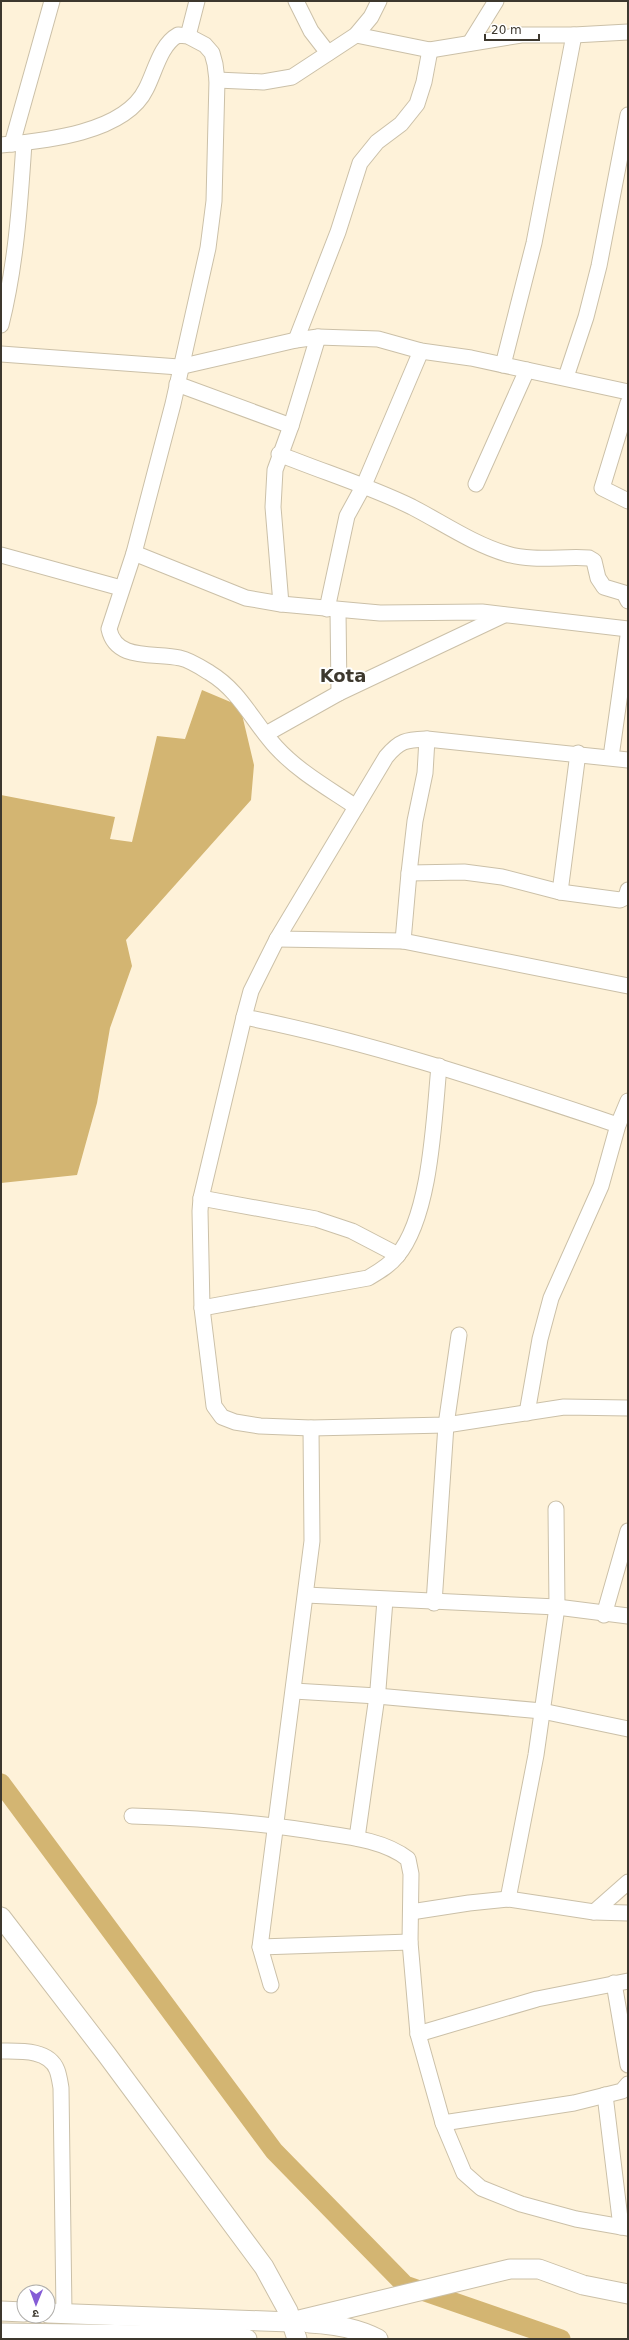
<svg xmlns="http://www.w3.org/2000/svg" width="629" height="2340" viewBox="0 0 629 2340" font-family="'DejaVu Sans','Noto Sans Devanagari',sans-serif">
<rect width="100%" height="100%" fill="#fef2d9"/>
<path fill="#d3b572" d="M202 690 240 706 254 765 251 800 126 940 132 966 110 1028 97 1103 77 1175 1 1183V795L115 817 110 839 132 842 157 736 185 739Z"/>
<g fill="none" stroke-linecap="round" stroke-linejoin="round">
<path stroke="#d3b572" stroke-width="19" d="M1 1783 274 2151 405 2285 561 2339"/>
<defs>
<g id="minor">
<path d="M296 1 311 31 328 53"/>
<path d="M356 35 430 50 521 35H574L628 32"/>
<path d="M188 36 197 1"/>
<path d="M470 43 496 1"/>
<path d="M217 80 263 82 292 77 356 35 371 17 379 1"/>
<path d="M12 144 52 1"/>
<path d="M1 145C44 141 125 133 146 89 155 72 160 45 178 35L188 36 205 45 212 53 215 64 217 80 214 201 208 248 173 404 134 553 109 629C116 662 155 652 180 658 190 660 202 668 210 673 240 691 253 722 276 747 299 772 328 788 356 807"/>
<path d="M1 325C16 265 20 204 24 143"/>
<path d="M296 340 338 232 360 163 377 142 401 124 417 104 424 82 430 50"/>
<path d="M1 354 179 367 296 340 318 337 378 339 421 351 471 358 628 392"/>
<path d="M503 365 534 243 574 35"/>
<path d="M566 377 586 317 599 266 628 115"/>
<path d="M177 384 291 426"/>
<path d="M628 403 602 488 628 501"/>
<path d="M279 454C323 472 369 486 412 507 443 523 473 544 507 554 533 562 563 556 589 558L594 561 598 578 604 587 624 593 628 601"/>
<path d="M476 484 527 370"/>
<path d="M134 553 246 598 281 604 380 613 482 612 628 629"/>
<path d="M1 555 121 588"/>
<path d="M281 604 273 507 275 470 291 426 318 337"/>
<path d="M327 609 347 516 364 485 421 351"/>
<path d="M338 611 339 693"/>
<path d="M266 734 339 693 504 615"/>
<path d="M611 757 628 636"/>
<path d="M628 760 427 739C406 740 400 740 386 757L277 939 251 991 244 1017 201 1198 200 1211 202 1308 214 1406 222 1417 235 1422 260 1426 311 1428 446 1425 564 1407 628 1408"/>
<path d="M409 873 464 872 502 877 560 892 620 900 626 897 628 890"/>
<path d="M560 892 578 753"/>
<path d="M277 939 403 941 628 986"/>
<path d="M403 941 409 873 415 821 425 773 427 739"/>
<path d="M244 1017C372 1042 495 1084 618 1125"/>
<path d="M201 1198 316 1219 352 1231 398 1255"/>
<path d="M202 1308 368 1278C378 1272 389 1266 397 1256 431 1216 434 1118 439 1066"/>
<path d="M527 1413 540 1339 551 1298 601 1186 618 1125 628 1101"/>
<path d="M306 1595 557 1607 628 1616"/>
<path d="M434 1603 446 1425 459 1335"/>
<path d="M604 1615 628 1531"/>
<path d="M294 1691 377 1696 542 1711 628 1729"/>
<path d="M132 1816C196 1818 259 1822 323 1833 351 1837 385 1841 408 1859L411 1874 410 1942 418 2034 443 2123 464 2173 481 2188 521 2204 576 2219 628 2228"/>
<path d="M357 1838 378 1689 385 1600"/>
<path d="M508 1899 536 1755 557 1607 556 1509"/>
<path d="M411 1912 469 1903 508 1899 594 1912 628 1913"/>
<path d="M594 1912 628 1882"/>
<path d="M260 1947 410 1942"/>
<path d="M614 1983 628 2065"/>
<path d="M271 1985 260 1947 312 1541 311 1428"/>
<path d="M418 2034 537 1999 628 1981"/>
<path d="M1 2051C19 2051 49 2049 57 2070 59 2075 60 2082 61 2088L64 2313"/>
<path d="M605 2095 621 2227"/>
<path d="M443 2123 574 2103 622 2091 628 2084"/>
</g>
<g id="tertiary">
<path d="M1 1917 107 2055 264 2267 288 2311 297 2339"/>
<path d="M1 2311 24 2312"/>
<path d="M48 2313 291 2322 510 2269H539L583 2285 628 2294"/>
<path d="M309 2323C332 2324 357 2328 378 2339"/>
<path d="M1 2333 233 2336 247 2339"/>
</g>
</defs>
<use href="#minor" stroke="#cbc0a8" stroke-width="17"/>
<use href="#tertiary" stroke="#cbc0a8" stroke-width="21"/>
<use href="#minor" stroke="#fff" stroke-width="15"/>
<use href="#tertiary" stroke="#fff" stroke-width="19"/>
</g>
<g text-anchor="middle" stroke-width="4" stroke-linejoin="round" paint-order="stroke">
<g font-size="18" font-weight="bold" fill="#3d382e" stroke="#fff">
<text x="343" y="682">Kota</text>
</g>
</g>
<rect width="629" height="2340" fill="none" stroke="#3d382e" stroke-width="4"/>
<g transform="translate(36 2304) rotate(181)"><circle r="19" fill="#ffffff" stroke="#b1afab"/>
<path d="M0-3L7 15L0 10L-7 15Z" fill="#855cd6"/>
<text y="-6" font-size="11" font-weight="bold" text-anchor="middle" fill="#3d382e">उ</text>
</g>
<path d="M485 34v6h54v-6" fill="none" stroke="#3d382e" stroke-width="2"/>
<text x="491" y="34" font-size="12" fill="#3d382e" stroke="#ffffff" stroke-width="3" paint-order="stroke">20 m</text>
</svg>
